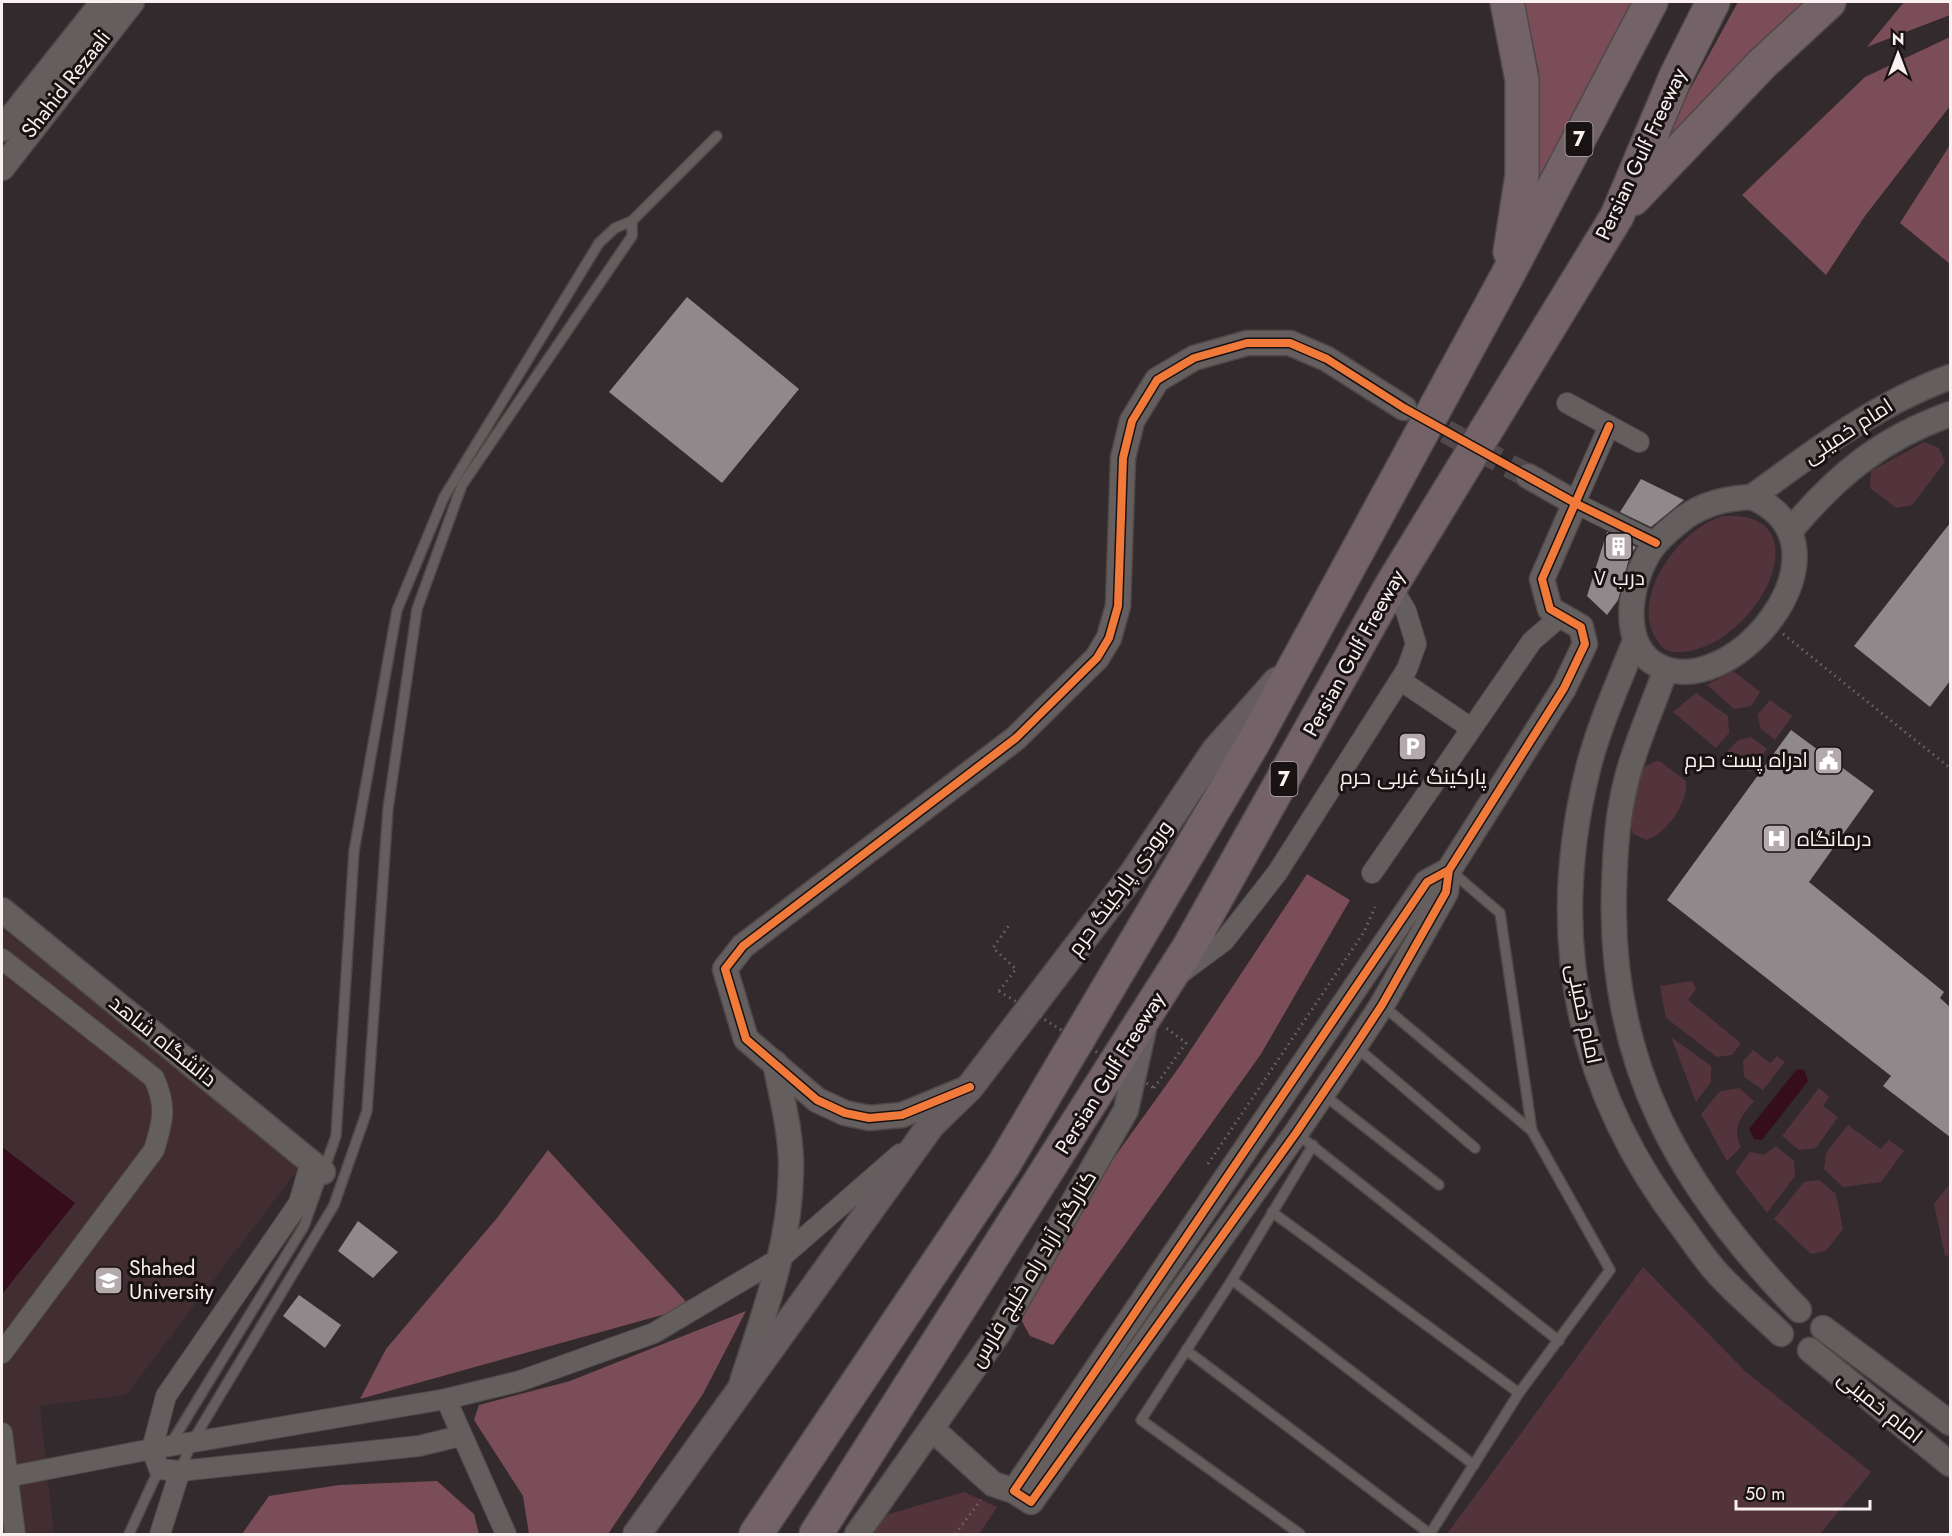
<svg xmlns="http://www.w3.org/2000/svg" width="1952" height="1536" viewBox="0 0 1952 1536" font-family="Jost,Cairo,sans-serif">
<rect width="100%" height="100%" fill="#322a2c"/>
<path fill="#422d32" d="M2 929 302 1164 126 1395 40 1406 54 1534H2Z"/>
<g fill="#53343c">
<path d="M1924 442 1939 448 1945 462 1912 505 1896 508 1870 488 1871 471Z"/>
<path d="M1723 516C1826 509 1759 646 1682 652 1672 653 1664 651 1658 642 1627 599 1680 528 1723 516Z"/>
<path d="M1733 671 1760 692 1751 706 1734 709 1707 685Z"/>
<path d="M1696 693 1728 716 1729 733 1716 748 1673 712Z"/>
<path d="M1770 700 1792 716 1775 740 1760 728 1758 714Z"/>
<path d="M1751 737 1767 749 1750 772 1726 753 1738 740Z"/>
<path d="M1656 761 1661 762 1686 781C1689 801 1666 835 1646 840L1633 834 1629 817 1642 768Z"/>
<path d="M1692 981 1696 989 1688 1000 1741 1043 1732 1055 1717 1057 1666 1018 1660 986Z"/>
<path d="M1671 1037 1711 1066V1082L1696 1102Z"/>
<path d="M1753 1050 1770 1063 1777 1056 1785 1062 1763 1090 1744 1077 1743 1061Z"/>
<path d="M1739 1088 1754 1101C1742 1116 1731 1127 1741 1147L1727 1161 1701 1114 1720 1091Z"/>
<path d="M1819 1088 1829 1097 1823 1106 1838 1117 1816 1148 1799 1150 1782 1136Z"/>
<path d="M1848 1125 1881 1149 1889 1140 1904 1151 1881 1182 1843 1187 1824 1169 1826 1153Z"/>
<path d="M1776 1146 1794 1161 1795 1176 1767 1213 1735 1172 1750 1152 1764 1155Z"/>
<path d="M1819 1180 1836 1194 1843 1229 1826 1251 1811 1254 1774 1219 1804 1182Z"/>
<path d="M1950 1184V1255L1945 1256 1934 1204Z"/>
<path d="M1643 1267 1745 1371 1871 1472 1820 1534H1447Z"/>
<path d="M964 1492 997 1507 979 1534H868L879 1517Z"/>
</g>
<g fill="#7a4d59">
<path d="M1524 2H1636L1586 90 1529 212 1539 72Z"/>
<path d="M1738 2H1809L1650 162Z"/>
<path d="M1904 2H1950V15L1867 47Z"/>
<path d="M1950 37V106L1865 216 1826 275 1742 195 1865 77Z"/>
<path d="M1950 145V264L1900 223Z"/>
<path d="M1307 874 1350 900 1261 1054 1053 1345 1030 1336 1018 1314 1057 1237 1182 1063Z"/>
<path d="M548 1150 691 1307 360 1399 386 1349 497 1218Z"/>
<path d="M746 1311 703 1394 608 1534H529L523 1496 474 1420 479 1405 570 1381Z"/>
<path d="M437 1481 474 1514 479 1534H242L269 1496 339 1485Z"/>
</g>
<g fill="#350d1b">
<path d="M1797 1069 1804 1070 1808 1081 1762 1140 1754 1139 1749 1129Z"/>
<path d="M2 1147 75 1203 2 1294Z"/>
</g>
<g fill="#90898b">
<path d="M687 297 799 389 722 483 609 392Z"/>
<path d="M1641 479 1684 500 1651 527 1620 512Z"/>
<path d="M1950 523V681L1930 707 1854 646Z"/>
<path d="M1607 532 1636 547 1630 555 1618 600 1607 615 1587 596Z"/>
<path d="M1791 730 1874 791 1809 882 1944 992 1940 998 1950 1007V1137L1883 1086 1891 1076 1667 900Z"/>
<path d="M358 1221 398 1252 373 1278 338 1251Z"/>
<path d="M299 1295 341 1325 325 1348 283 1316Z"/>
</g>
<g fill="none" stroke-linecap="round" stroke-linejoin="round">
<path stroke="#50484a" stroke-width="24" stroke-dasharray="24 12" stroke-linecap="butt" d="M1414 414 1528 476"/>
<defs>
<g id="service">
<path d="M632 221 717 136"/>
<path d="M1382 1005 1532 1131"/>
<path d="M1355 1046 1475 1148"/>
<path d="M1324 1095 1439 1185"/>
<path d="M1296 1133 1559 1341"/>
<path d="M1272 1212 1519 1393"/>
<path d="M1232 1280 1474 1465"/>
<path d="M1186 1350 1430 1534"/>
<path d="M170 1445 304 1226 336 1136 354 851 397 610 444 497 599 243 615 228 632 221V236L462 485 417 609 388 809 367 1111 334 1205 192 1442 180 1471"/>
<path d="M129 1534 159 1469"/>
<path d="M1300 1534 1141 1420 1232 1280 1313 1145"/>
<path d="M1430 1534 1519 1393 1610 1270 1532 1131 1500 913 1452 872"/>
</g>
<g id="minor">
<path d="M1567 403 1639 442"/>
<path d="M1609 426 1575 503 1656 543"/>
<path d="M1400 680 1471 728"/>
<path d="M1372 873 1532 641 1562 615"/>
<path d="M2 959 154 1078C167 1107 163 1121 154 1150L2 1353"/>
<path d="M1181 973 1224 941 1277 873 1407 669 1416 644 1406 611 1391 586"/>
<path d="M311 1161 299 1203 166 1396 152 1449 159 1469 180 1471 419 1446 460 1436"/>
<path d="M446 1399 506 1534"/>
<path d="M2 1433 15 1534"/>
<path d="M7 1477 152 1449 446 1399 520 1381 654 1333 782 1257 900 1154"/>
<path d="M160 1534 180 1471"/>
</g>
<g id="tertiary">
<path d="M2 129 103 2"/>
<path d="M2 168 132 2"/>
<path d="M1752 497C1865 546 1726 714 1652 662 1617 637 1632 570 1657 542 1664 534 1675 525 1684 518 1704 503 1728 498 1752 497Z"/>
<path d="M1752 497C1816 450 1876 404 1950 377"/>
<path d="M1791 530C1838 474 1881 439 1950 414"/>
<path d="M1635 641C1619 682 1599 725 1588 769 1546 937 1577 1090 1683 1228 1695 1244 1707 1263 1722 1278 1741 1298 1762 1316 1781 1334"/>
<path d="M1665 671C1653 707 1636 742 1627 778 1617 815 1615 853 1614 891 1609 1066 1681 1188 1799 1310"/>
<path d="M1449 870 1427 882 1014 1491 1031 1502 1296 1133 1355 1046 1382 1005 1446 892 1449 870 1564 688 1585 644 1581 627 1550 609 1542 579 1575 503 1528 476"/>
<path d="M2 910 323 1172"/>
<path d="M965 1089 902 1115 869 1118 845 1113 817 1100 746 1039 725 969 743 946 1016 738 1097 658 1109 638 1118 606 1123 458 1132 421 1157 380 1194 358 1247 343H1290L1327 359 1404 408"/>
<path d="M1823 1328 1950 1423"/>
<path d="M1810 1350 1950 1464"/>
<path d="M742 1382C764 1313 790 1246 791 1172 792 1135 782 1099 775 1063"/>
<path d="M932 1429 993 1484 1014 1491"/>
<path d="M857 1534 998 1334 1126 1110 1144 1029"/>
</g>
<path id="secondary" d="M637 1534 931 1125 970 1087 1132 875 1215 751 1277 681"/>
<g id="motorway">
<path d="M1507 2 1522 80V175L1510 252"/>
<path d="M1633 199 1762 64 1829 2"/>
<path d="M756 1534 1004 1164 1252 745 1507 276 1651 2"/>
<path d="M816 1534 1189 947 1391 586 1617 216 1676 76 1713 2"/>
</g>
</defs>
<use href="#service" stroke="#4f4849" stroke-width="12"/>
<use href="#minor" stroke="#4f4849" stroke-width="22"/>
<use href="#tertiary" stroke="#4f4849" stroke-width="27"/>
<use href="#secondary" stroke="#4f4849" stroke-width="30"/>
<use href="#motorway" stroke="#4f4849" stroke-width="36"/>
<g stroke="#6a6566" stroke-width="3" stroke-dasharray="1.5 4.5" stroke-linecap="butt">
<path d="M1783 634 1950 768"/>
<path d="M999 991 1016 969 993 948 1010 924"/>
<path d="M1154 1088 1186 1043 1165 1027"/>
<path d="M1208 1164 1364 932 1375 907"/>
<path d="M955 1534 981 1500"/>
</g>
<use href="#service" stroke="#645e5f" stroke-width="9"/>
<use href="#minor" stroke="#645e5f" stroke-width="20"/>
<use href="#tertiary" stroke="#645e5f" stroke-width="24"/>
<use href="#secondary" stroke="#675c5f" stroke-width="27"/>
<use href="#motorway" stroke="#736368" stroke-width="33"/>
<path stroke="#6a6566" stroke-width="3" stroke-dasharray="1.5 4.5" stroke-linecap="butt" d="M999 991 1154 1088"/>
<defs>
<g id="cycleway">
<path d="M1449 870 1427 882 1014 1491 1031 1502 1296 1133 1355 1046 1382 1005 1446 892 1449 870 1564 688 1585 644 1581 627 1550 609 1542 579 1609 426"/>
<path d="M970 1087 902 1115 869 1118 845 1113 817 1100 746 1039 725 969 743 946 1016 738 1097 658 1109 638 1118 606 1123 458 1132 421 1157 380 1194 358 1247 343H1290L1327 359 1404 408 1575 503 1656 543"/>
</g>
</defs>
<use href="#cycleway" stroke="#191213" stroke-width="11"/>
<use href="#cycleway" stroke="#f17a3a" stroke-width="8"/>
</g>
<defs>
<symbol id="building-square" viewBox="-11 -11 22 22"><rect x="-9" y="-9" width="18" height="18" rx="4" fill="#b4aaac" stroke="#191213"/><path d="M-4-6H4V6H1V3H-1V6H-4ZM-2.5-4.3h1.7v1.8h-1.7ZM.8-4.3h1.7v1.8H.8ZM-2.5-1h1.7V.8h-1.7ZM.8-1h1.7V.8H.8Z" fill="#fff"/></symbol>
<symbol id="parking-square" viewBox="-11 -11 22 22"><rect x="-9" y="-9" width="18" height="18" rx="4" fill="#b4aaac" stroke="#191213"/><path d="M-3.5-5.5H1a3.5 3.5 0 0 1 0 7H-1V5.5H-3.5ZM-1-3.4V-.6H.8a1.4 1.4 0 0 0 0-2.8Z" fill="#fff"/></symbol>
<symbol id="civic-square" viewBox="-11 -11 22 22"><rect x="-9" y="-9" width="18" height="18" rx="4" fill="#b4aaac" stroke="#191213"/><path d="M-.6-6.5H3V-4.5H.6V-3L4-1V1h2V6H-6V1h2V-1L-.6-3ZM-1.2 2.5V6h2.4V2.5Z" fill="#fff"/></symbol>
<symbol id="hospital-square" viewBox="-11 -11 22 22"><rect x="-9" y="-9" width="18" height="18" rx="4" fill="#b4aaac" stroke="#191213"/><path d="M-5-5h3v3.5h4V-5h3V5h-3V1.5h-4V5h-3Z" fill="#fff"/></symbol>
<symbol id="university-square" viewBox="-11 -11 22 22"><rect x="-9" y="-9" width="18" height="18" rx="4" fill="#b4aaac" stroke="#191213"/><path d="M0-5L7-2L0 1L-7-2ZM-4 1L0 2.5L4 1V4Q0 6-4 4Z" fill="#fff"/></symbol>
</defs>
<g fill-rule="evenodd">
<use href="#building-square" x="1602" y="530" width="33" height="33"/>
<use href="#parking-square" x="1396" y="730" width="33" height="33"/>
<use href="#civic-square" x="1812" y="744" width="33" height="33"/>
<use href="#hospital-square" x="1760" y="822" width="33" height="33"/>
<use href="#university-square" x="92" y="1264" width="33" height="33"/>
</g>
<g text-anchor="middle" stroke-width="6" stroke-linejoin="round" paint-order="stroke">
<g fill="#191213" stroke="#b6adae" stroke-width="1.5">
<rect x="1565.5" y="122" width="27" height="34" rx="4.5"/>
<rect x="1270.5" y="762" width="27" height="34" rx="4.5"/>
</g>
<g font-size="20" font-weight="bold" fill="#faeff1">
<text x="1579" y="146">7</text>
<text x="1284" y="786">7</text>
</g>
<g font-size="21" fill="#faeff1" stroke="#191213">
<text transform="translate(66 84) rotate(-52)" y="7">Shahid Rezaali</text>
<text transform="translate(1641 154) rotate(-65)" y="7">Persian Gulf Freeway</text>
<text transform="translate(1848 431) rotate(-33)" y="7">امام خمینی</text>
<text transform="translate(1354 653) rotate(-61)" y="7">Persian Gulf Freeway</text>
<text transform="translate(1120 888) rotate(-54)" y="7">ورودی پارکینگ حرم</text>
<text transform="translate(1584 1014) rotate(78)" y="7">امام خمینی</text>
<text transform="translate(163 1041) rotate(39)" y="7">دانشگاه شاهد</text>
<text transform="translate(1110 1073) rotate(-58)" y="7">Persian Gulf Freeway</text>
<text transform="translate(1033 1269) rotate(-59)" y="7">کنارگذر آزاد راه خلیج فارس</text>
<text transform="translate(1880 1407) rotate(39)" y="7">امام خمینی</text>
</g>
<g font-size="21" fill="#faeff1" stroke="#191213">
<text x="1619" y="585">درب ۷</text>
<text x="1808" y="767" text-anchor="end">ادراه پست حرم</text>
<text x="1413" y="784">پارکینگ غربی حرم</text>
<text x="1797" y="846" text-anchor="start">درمانگاه</text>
<text x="129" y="1275" text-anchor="start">Shahed<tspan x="129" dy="24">University</tspan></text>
</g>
</g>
<rect width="1952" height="1536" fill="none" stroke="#faeff1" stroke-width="6"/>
<g transform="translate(1898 54)" stroke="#191213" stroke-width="4.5" paint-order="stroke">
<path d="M0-4.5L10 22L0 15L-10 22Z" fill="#faeff1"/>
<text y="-9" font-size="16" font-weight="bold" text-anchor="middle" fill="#faeff1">N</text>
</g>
<path d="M1736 1500v9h134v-9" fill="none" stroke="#faeff1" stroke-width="3"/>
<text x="1745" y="1500" font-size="18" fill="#faeff1" stroke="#191213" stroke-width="4.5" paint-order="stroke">50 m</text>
</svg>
